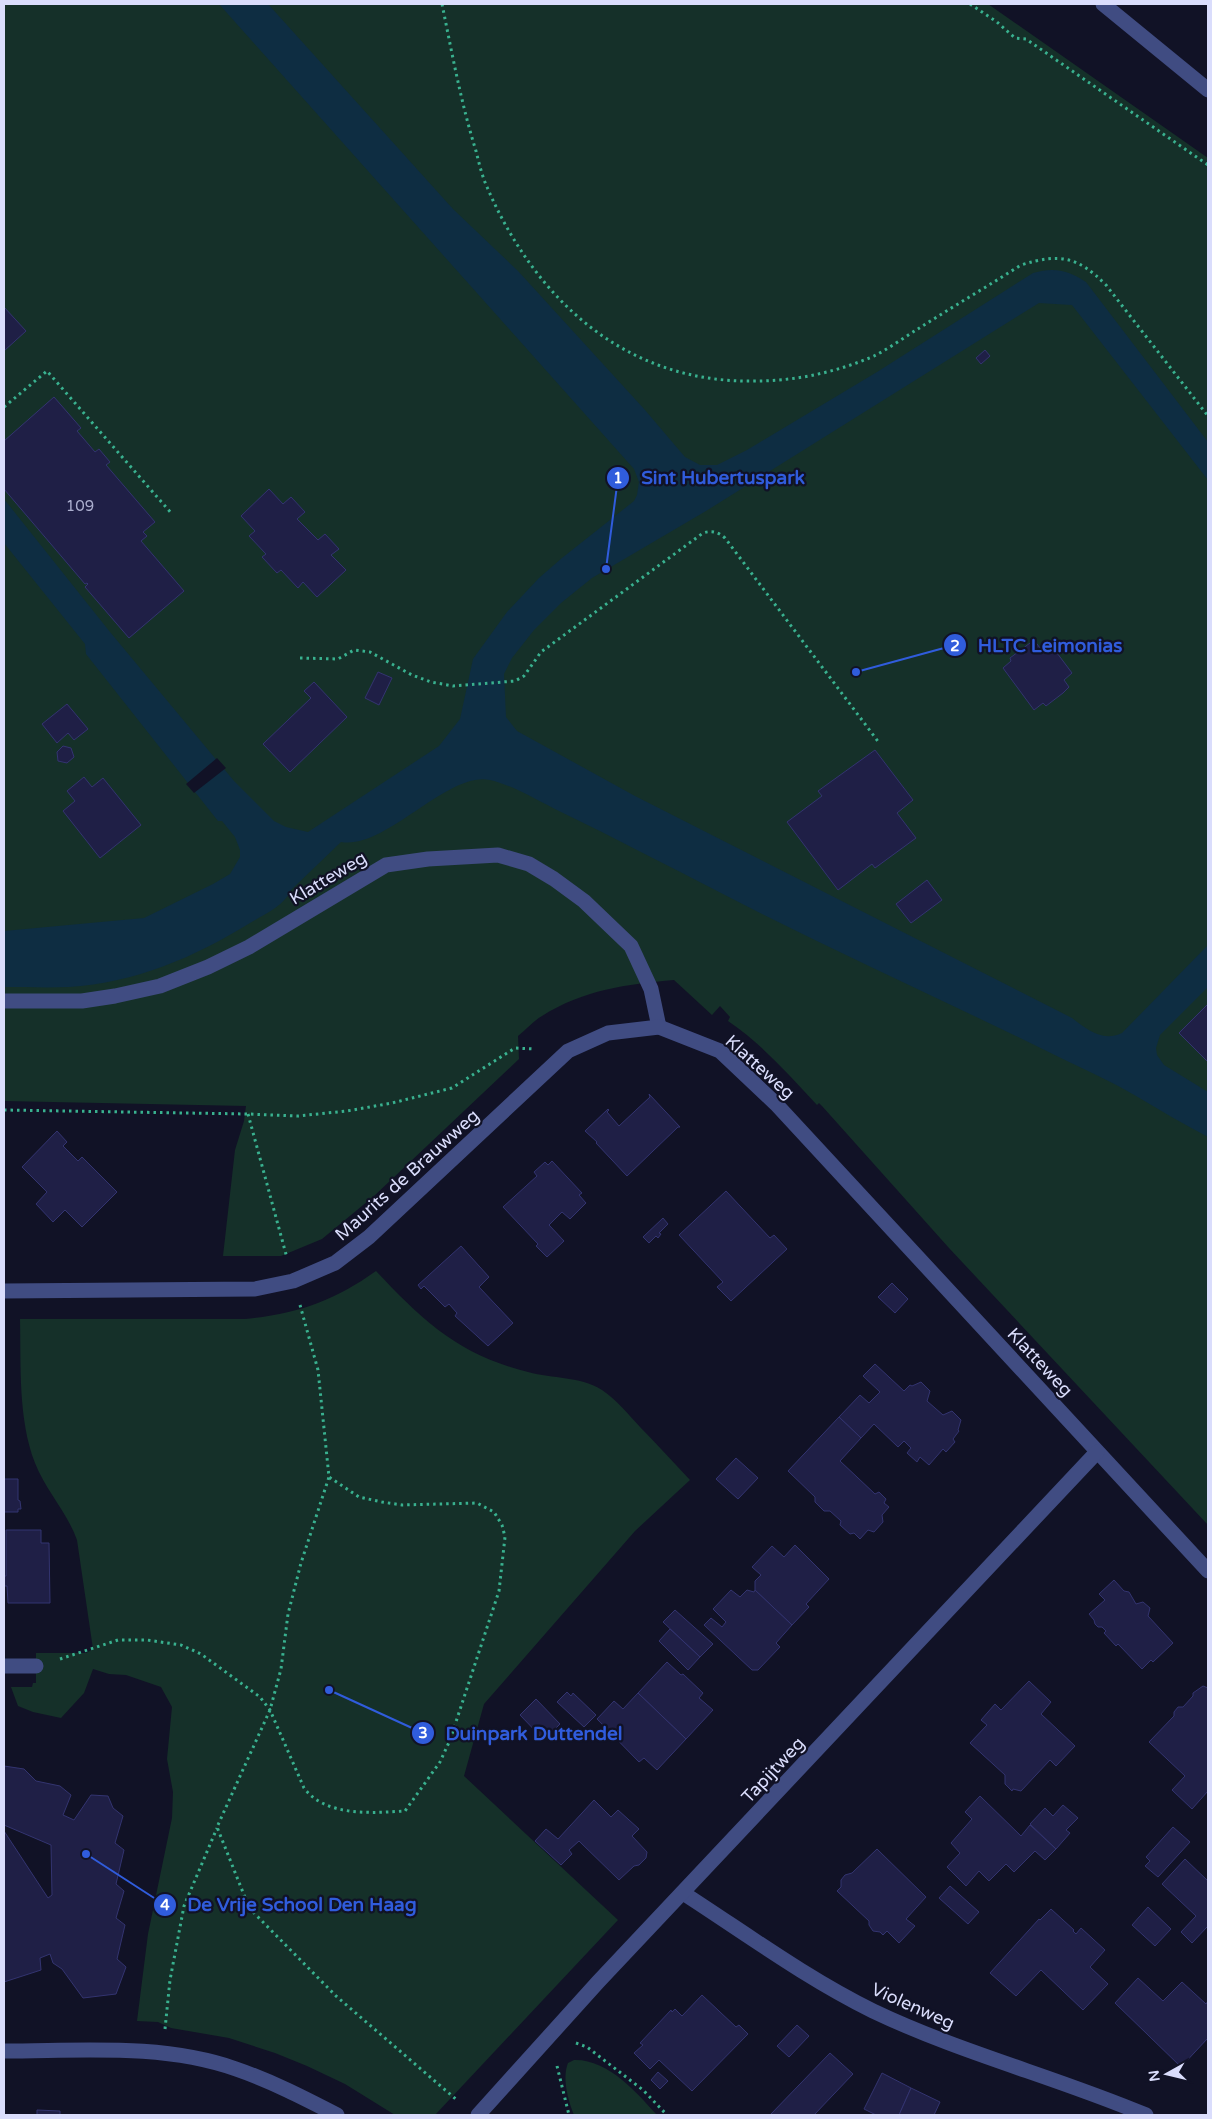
<svg xmlns="http://www.w3.org/2000/svg" width="1212" height="2119" viewBox="0 0 1212 2119" font-family="'Varela Round',sans-serif">
<rect width="100%" height="100%" fill="#111226"/>
<g fill="#153029">
<path d="M4 4H988L1208 158V1525L949 1248 822 1106 819 1103 817 1105C789 1075 762 1044 728 1021L730 1017 720 1006 712 1015 674 980C627 984 583 990 542 1016 533 1021 526 1030 518 1036L519 1059 374 1196 322 1239 281 1256H223L235 1150 244 1121 246 1106 4 1101Z"/>
<path d="M376 1271C423 1321 459 1355 528 1372 553 1379 580 1376 602 1390 617 1400 628 1414 640 1427 657 1444 673 1462 690 1480L635 1531 484 1704 464 1776 618 1920 435 2115H395L345 2084 307 2066 275 2053 229 2038 171 2028 158 2022 137 2021 148 1934 172 1818 173 1792 167 1759 172 1707 161 1687 126 1675 109 1674 93 1669 84 1693 61 1718 33 1712 18 1706 11 1687H32L33 1683H36V1653H86L93 1649 77 1540C67 1512 46 1491 35 1463 18 1419 21 1366 20 1319H245C297 1314 334 1301 376 1271Z"/>
<path d="M574 2060C608 2059 636 2092 657 2115H574C568 2100 562 2078 568 2063Z"/>
</g>
<path fill="#0e2d42" d="M219 4H268L453 209 518 271 645 410 679 450 685 457 700 465H717L747 450 877 372 1033 273C1054 267 1068 270 1086 282L1208 442V480L1072 305 1039 303 706 511 592 578 561 603 534 630 512 658 504 674 506 717 517 731 635 796 1072 1018C1088 1030 1102 1042 1122 1033L1208 945V987L1160 1035 1156 1048 1157 1055 1164 1065 1208 1092V1137C1183 1124 1160 1110 1136 1096 1114 1083 1090 1072 1067 1061 952 1004 835 952 721 893 668 866 615 838 561 812 538 801 515 786 490 780 447 771 386 850 341 842L291 890C284 906 265 914 250 923 195 957 135 983 69 987 47 988 25 987 4 987V931L144 918 213 884 230 874 240 857V850L235 837 222 821H218L86 654 85 644 4 543V499L110 632 234 781 274 821 286 827 308 832 439 746 460 719 473 659 507 612 539 578 562 558 634 501 637 495 639 482 634 469Z"/>
<path fill="#111226" d="M217 758 226 768 194 793 186 784Z"/>
<g fill="#1f1f46" stroke="#333470">
<path d="M4 307 26 331 4 351Z"/>
<path d="M985 350 990 356 981 364 976 358Z"/>
<path d="M54 397 81 428 77 431 95 452 99 449 110 462 106 465 155 522 143 532 147 536 141 541 184 591 129 638 85 587 88 584 87 583 85 584 4 489V441Z"/>
<path d="M269 489 283 504 291 497 305 512 297 519 318 540 325 534 339 549 331 555 346 570 317 597 303 582 298 588 281 570 277 573 262 557 266 554 249 536 255 531 241 516Z"/>
<path d="M1034 640 1040 648 1048 641 1072 673 1064 680 1069 687 1063 693 1046 706 1043 703 1034 710 1003 668 1011 661 1010 658Z"/>
<path d="M378 672 392 678 379 705 365 698Z"/>
<path d="M314 682 347 717 290 772 263 744 311 698 304 691Z"/>
<path d="M67 704 88 729 74 740 68 733 57 743 42 724Z"/>
<path d="M63 746 71 748 74 757 67 763 58 761 57 752Z"/>
<path d="M875 750 913 800 897 813 916 838 875 868 872 864 838 890 787 822 822 796 818 791Z"/>
<path d="M84 777 92 787 103 778 141 825 100 858 63 811 75 801 67 791Z"/>
<path d="M927 880 942 900 911 923 896 904Z"/>
<path d="M1208 1004V1062L1179 1033Z"/>
<path d="M649 1094 680 1127H678L627 1176 596 1143 597 1142 585 1131 608 1109 609 1110 607 1112 619 1126 650 1097Z"/>
<path d="M57 1131 67 1142 63 1146 78 1161 82 1157 117 1192 82 1227 65 1210 53 1222 36 1204 47 1192 22 1167Z"/>
<path d="M552 1161 582 1193 579 1195 586 1203 570 1219 562 1212 549 1225 564 1241 547 1257 536 1246 538 1244 503 1207 537 1176 534 1172 545 1162 548 1165Z"/>
<path d="M726 1191 770 1238 774 1235 787 1249 731 1301 717 1287 723 1282 679 1235Z"/>
<path d="M663 1218 668 1224 659 1233 661 1234 658 1238 656 1236 649 1243 643 1237Z"/>
<path d="M461 1246 489 1277 479 1287 513 1323 488 1346 455 1316 457 1313 449 1304 445 1307 424 1286 421 1289 418 1285Z"/>
<path d="M892 1283 908 1299 895 1313 878 1297Z"/>
<path d="M875 1364 904 1391 910 1385 912 1386 921 1382 930 1391 927 1401 943 1415 952 1411 961 1420 958 1430 959 1431 953 1439 955 1442 946 1452 943 1449 929 1465 920 1457 917 1462 907 1453 911 1448 904 1441 898 1447 874 1424 861 1438 839 1417 860 1395 869 1403 880 1392 863 1376Z"/>
<path d="M839 1417 861 1438 840 1461 875 1494 879 1492 886 1499 884 1503 889 1507 882 1515 883 1522 874 1532 868 1530 860 1539 854 1533 850 1534 840 1525 841 1521 830 1511H824L815 1502V1497L788 1471Z"/>
<path d="M736 1458 758 1478 738 1499 716 1479Z"/>
<path d="M4 1479H18V1500L20 1501 21 1509H18V1512H4Z"/>
<path d="M6 1530H41V1543H49L50 1603H8L7 1586H4V1576H6Z"/>
<path d="M795 1545 829 1579 806 1604 809 1607 792 1625 755 1590V1581L761 1575 752 1567 772 1546 784 1557Z"/>
<path d="M1114 1580 1124 1591 1129 1592 1136 1604 1143 1602 1150 1608 1148 1616 1173 1643 1153 1662 1151 1660 1142 1669 1118 1644 1116 1646 1104 1633 1106 1631 1102 1627H1098L1095 1624 1094 1620 1089 1614 1105 1600 1099 1594Z"/>
<path d="M731 1590 740 1597 747 1590 754 1592 755 1590 792 1625 776 1643 780 1647 758 1670H752L704 1625 711 1618 722 1627 726 1622 713 1609Z"/>
<path d="M675 1610 713 1644 700 1657 663 1622Z"/>
<path d="M670 1629 700 1657 688 1670 659 1641Z"/>
<path d="M667 1662 681 1675 683 1674 703 1693 699 1698 713 1710 686 1739 638 1693Z"/>
<path d="M1029 1681 1051 1702 1041 1714 1075 1746 1056 1766 1050 1760 1021 1791 1013 1789 1012 1791 1005 1784V1775L970 1743 987 1725 981 1720 995 1704 1001 1710Z"/>
<path d="M1203 1686 1208 1688V1791L1192 1809 1172 1790 1185 1776 1149 1742 1174 1716V1712L1178 1707H1183L1193 1696V1693Z"/>
<path d="M567 1692 571 1696 573 1693 596 1715 584 1727 557 1702Z"/>
<path d="M638 1693 686 1739 657 1770 644 1758 639 1762 597 1719 614 1701 623 1709Z"/>
<path d="M536 1699 560 1724 544 1740 520 1715Z"/>
<path d="M4 1766 24 1769 36 1781 60 1786 71 1795 63 1815 74 1820 91 1795 108 1796 113 1808 123 1816 115 1843 124 1850 116 1884 124 1891 116 1918 125 1925 117 1959 126 1967 116 1994 83 1998 62 1969 53 1963 50 1954 40 1958 41 1970 4 1982V1831L48 1898 52 1895 51 1845 4 1825Z"/>
<path d="M980 1796 1021 1836 1030 1825 1056 1849 1045 1860 1035 1851 1014 1872 1006 1864 989 1881 979 1871 966 1886 947 1867 960 1853 951 1843 972 1819 965 1812Z"/>
<path d="M594 1800 611 1817 618 1810 639 1829 632 1836 647 1852 646 1858 639 1865 634 1866 619 1880 579 1841 569 1850 572 1854 561 1865 535 1841 546 1829 558 1839Z"/>
<path d="M1063 1805 1078 1818 1066 1830 1070 1833 1056 1849 1030 1824 1045 1808 1053 1816Z"/>
<path d="M1173 1827 1190 1842 1158 1877 1145 1866 1150 1861 1146 1857Z"/>
<path d="M877 1849 926 1897 906 1919 915 1926 899 1943 887 1931 883 1935 880 1932 873 1931 869 1925V1921L837 1891 841 1887V1880L845 1875 852 1873Z"/>
<path d="M1185 1859 1208 1881V1928L1207 1927 1192 1943 1181 1932 1196 1916 1162 1884Z"/>
<path d="M950 1886 979 1912 968 1924 939 1898Z"/>
<path d="M1148 1907 1171 1929 1155 1946 1132 1925Z"/>
<path d="M1051 1909 1074 1930 1073 1931 1076 1934 1081 1928 1105 1950 1090 1967 1108 1984 1083 2010 1041 1970 1016 1996 990 1973 1039 1919 1040 1920Z"/>
<path d="M1138 1978 1163 2001 1182 1982 1206 2004 1208 2001V2038L1181 2067 1115 2003Z"/>
<path d="M702 1995 736 2027 739 2025 748 2034 692 2091 659 2060 650 2069 634 2053 643 2045 640 2043 671 2010 672 2012 675 2009 682 2016Z"/>
<path d="M797 2025 809 2036 789 2057 777 2046Z"/>
<path d="M830 2053 853 2074 814 2115H770Z"/>
<path d="M658 2072 668 2081 660 2089 651 2080Z"/>
<path d="M882 2073 911 2088 899 2115H876L864 2109Z"/>
<path d="M911 2088 940 2102 934 2115H899Z"/>
<path d="M37 2110 60 2111V2115H37Z"/>
</g>
<g fill="none" stroke-linecap="round" stroke-linejoin="round">
<g stroke="#39b18f" stroke-width="3" stroke-dasharray="2.5 4" stroke-linecap="butt">
<path d="M442 4C452 53 461 103 476 151 479 163 482 176 487 187 536 301 627 384 756 381 796 381 837 372 874 356 890 348 906 336 921 327 954 306 988 286 1021 265 1060 253 1077 256 1106 285L1208 416"/>
<path d="M970 4 997 22 1015 38 1026 39 1208 165"/>
<path d="M4 407 47 371 172 514"/>
<path d="M300 658 338 659 354 650 370 652 412 675 431 682 453 686 515 681 524 676 541 652 703 533C712 530 718 532 725 538L880 744"/>
<path d="M4 1110 248 1114 298 1116 347 1111 392 1103 452 1088 515 1048 534 1049"/>
<path d="M248 1114 287 1258"/>
<path d="M300 1305 318 1370 329 1477 301 1563 288 1614 281 1669 270 1710 217 1827 248 1905 254 1913 336 1996 458 2101"/>
<path d="M60 1659 118 1640H147L181 1645 201 1654 260 1697 270 1710 304 1788C326 1817 372 1813 405 1811L440 1762 450 1740 499 1591 505 1537 502 1525 494 1512 477 1503 402 1505 382 1502 359 1497 329 1477"/>
<path d="M165 2029 170 1980 184 1906 217 1828"/>
<path d="M576 2043 587 2047 643 2090 667 2115"/>
<path d="M557 2066 569 2115"/>
</g>
<g stroke="#404c82" stroke-width="15">
<path d="M1103 4 1208 90"/>
<path d="M4 1001H82L115 996 160 986 208 967 249 947 386 865 428 859 498 855 529 864 554 879 584 901 631 946 651 989 659 1027"/>
<path d="M4 1291 255 1289 293 1281 335 1263 369 1237 568 1051 608 1033 659 1027 720 1051 776 1104 1208 1571"/>
<path d="M4 1666H36"/>
<path d="M683 1893C745 1933 806 1978 873 2011 961 2053 1056 2077 1146 2115"/>
<path d="M4 2051C80 2051 162 2043 236 2069 271 2081 304 2098 337 2115"/>
<path d="M478 2115 598 1982 1097 1452"/>
</g>
</g>
<g text-anchor="middle" stroke-width="4.5" stroke-linejoin="round" paint-order="stroke">
<g font-size="15" fill="#abaece">
<text x="80" y="511">109</text>
</g>
<g font-size="18" fill="#daddfc" stroke="#111226">
<text transform="translate(328 878) rotate(-31)" y="6">Klatteweg</text>
<text transform="translate(760 1067) rotate(42)" y="6">Klatteweg</text>
<text transform="translate(407 1175) rotate(-42)" y="6">Maurits de Brauwweg</text>
<text transform="translate(1040 1362) rotate(47)" y="6">Klatteweg</text>
<text transform="translate(773 1770) rotate(-47)" y="6">Tapijtweg</text>
<text transform="translate(913 2006) rotate(24)" y="6">Violenweg</text>
</g>
</g>
<path fill="none" stroke="#305cdc" stroke-width="2" d="M606 569L618 478M856 672L955 645M329 1690L423 1733M86 1854L165 1905"/>
<g fill="#305cdc" stroke="#111226" stroke-width="2">
<circle cx="606" cy="569" r="5"/>
<circle cx="856" cy="672" r="5"/>
<circle cx="329" cy="1690" r="5"/>
<circle cx="86" cy="1854" r="5"/>
<circle cx="618" cy="478" r="12"/>
<circle cx="955" cy="645" r="12"/>
<circle cx="423" cy="1733" r="12"/>
<circle cx="165" cy="1905" r="12"/>
</g>
<g font-size="15" text-anchor="middle" font-weight="bold" fill="#fff">
<text x="618" y="483">1</text>
<text x="955" y="651">2</text>
<text x="423" y="1738">3</text>
<text x="165" y="1910">4</text>
</g>
<g font-size="19" text-anchor="middle" font-weight="bold" fill="#305cdc" stroke="#111226" stroke-width="4.5" stroke-linejoin="round" paint-order="stroke">
<text x="723" y="484">Sint Hubertuspark</text>
<text x="1050" y="652">HLTC Leimonias</text>
<text x="534" y="1740">Duinpark Duttendel</text>
<text x="302" y="1911">De Vrije School Den Haag</text>
</g>
<rect width="1212" height="2119" fill="none" stroke="#daddfc" stroke-width="10"/>
<g transform="translate(1167 2074) rotate(262)" stroke="#111226" stroke-width="4" paint-order="stroke">
<path d="M0-4L9 19L0 12L-9 19Z" fill="#daddfc"/>
<text y="-8" font-size="14" font-weight="bold" text-anchor="middle" fill="#daddfc">N</text>
</g>
</svg>
